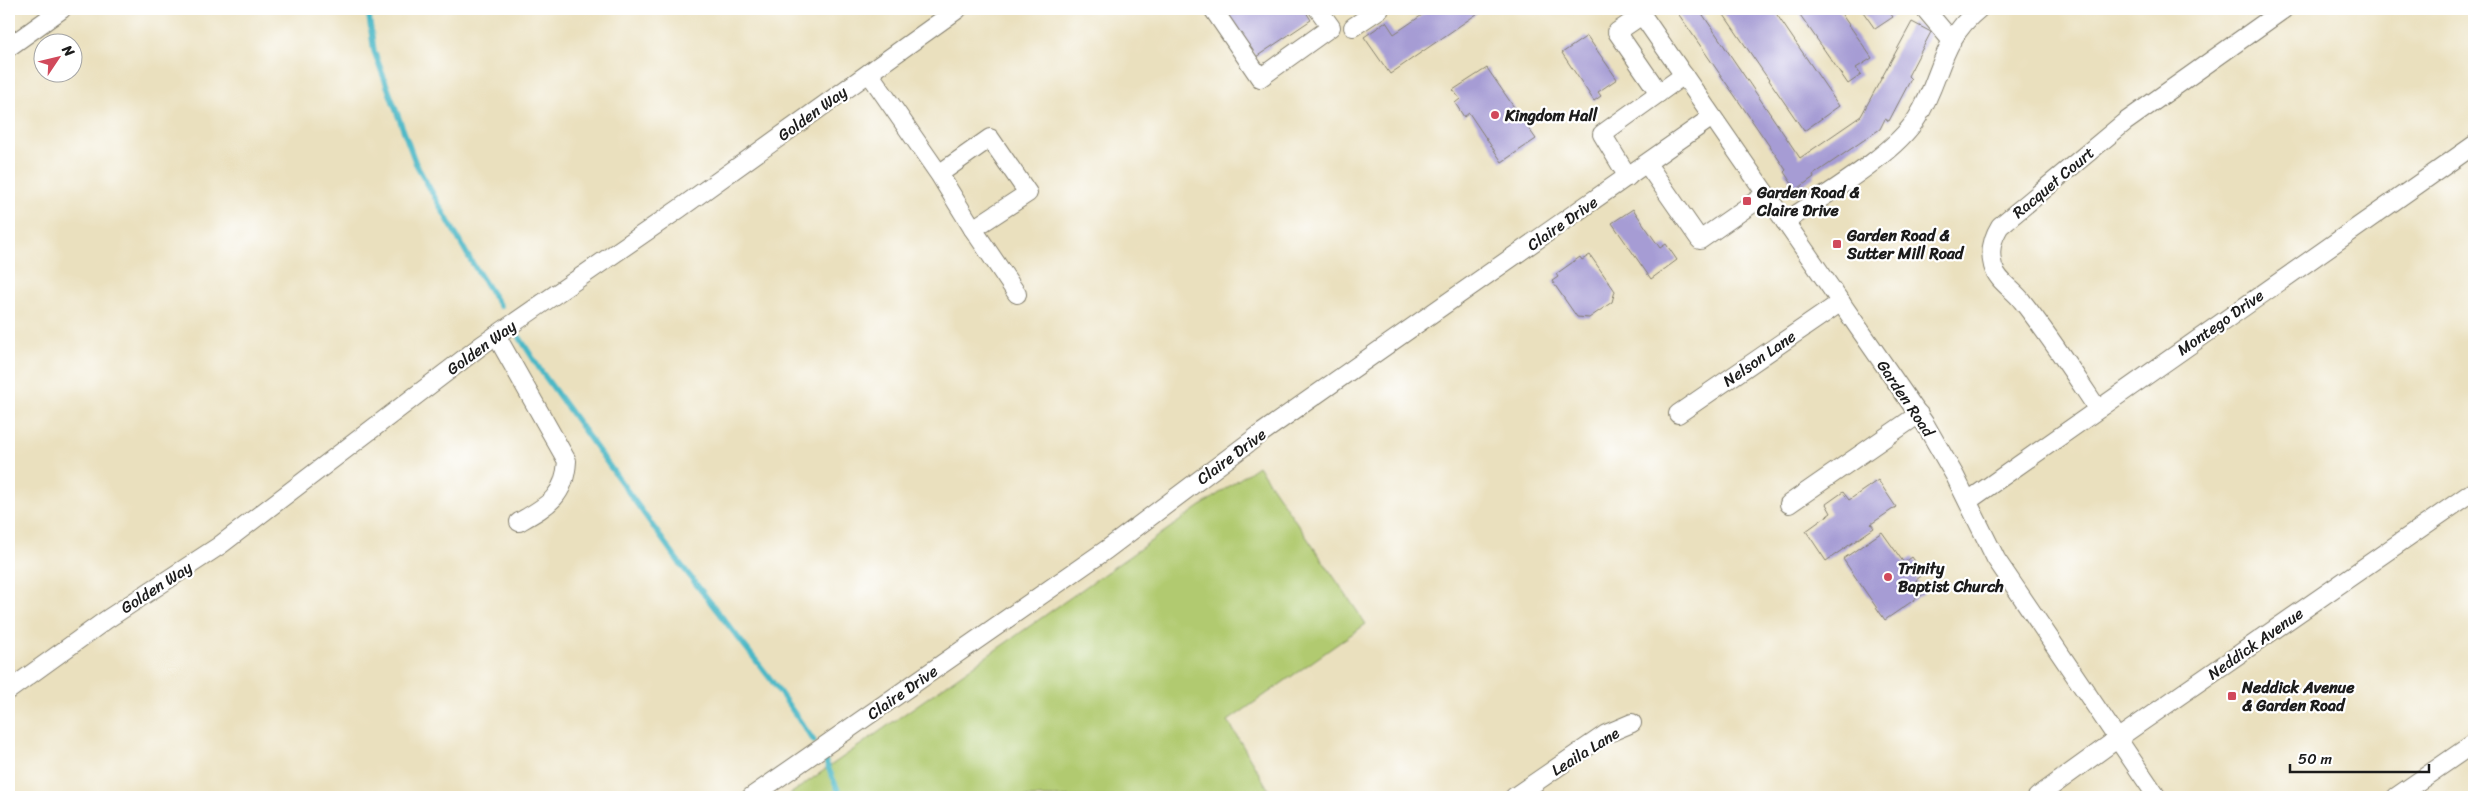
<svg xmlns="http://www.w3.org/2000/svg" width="2483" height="806" viewBox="0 0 2483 806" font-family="Sriracha,sans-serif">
<rect width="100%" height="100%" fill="#fff"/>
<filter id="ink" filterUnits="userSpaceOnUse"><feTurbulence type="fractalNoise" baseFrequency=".02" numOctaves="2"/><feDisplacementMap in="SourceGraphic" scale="10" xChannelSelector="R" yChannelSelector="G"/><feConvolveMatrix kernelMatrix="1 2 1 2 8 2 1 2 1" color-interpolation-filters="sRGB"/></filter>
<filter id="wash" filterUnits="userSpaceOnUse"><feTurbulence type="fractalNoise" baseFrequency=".0096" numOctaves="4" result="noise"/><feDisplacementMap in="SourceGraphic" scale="20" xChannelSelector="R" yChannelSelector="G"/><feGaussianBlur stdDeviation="1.12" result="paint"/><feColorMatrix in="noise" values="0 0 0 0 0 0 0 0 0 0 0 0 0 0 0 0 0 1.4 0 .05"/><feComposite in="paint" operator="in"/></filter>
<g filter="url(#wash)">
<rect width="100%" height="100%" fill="#eae0be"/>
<path fill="#b1ca6f" stroke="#667346" d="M1258 466 1366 624 1228 721 1273 797H786Z"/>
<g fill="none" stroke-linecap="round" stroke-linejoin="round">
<g stroke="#4bb8c6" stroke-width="5.5">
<path d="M368 9 374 51 416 164 471 261 500 306"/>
<path d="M520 338 541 371 678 561 769 677 814 741"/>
<path d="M822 753 841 797"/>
</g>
</g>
<g id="blocks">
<g fill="#a69cd4">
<path d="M1223 9H1304L1311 20 1256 57Z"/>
<path d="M1431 9H1484L1390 74 1364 37 1386 22 1394 34Z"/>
<path d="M1675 9H1699L1800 158 1861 116 1912 22 1931 32 1908 76 1911 79 1889 121 1885 119 1880 129 1813 175 1814 177 1796 190 1784 172 1786 170Z"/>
<path d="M1720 9H1773L1839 106 1804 131Z"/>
<path d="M1796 9H1838L1872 58 1856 68 1861 75 1848 84Z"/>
<path d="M1861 9H1890L1888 10 1893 17 1875 29Z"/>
<path d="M1587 36 1617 79 1598 92 1601 96 1594 101 1562 53Z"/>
<path d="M1487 68 1536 139 1502 162 1469 113 1464 117 1455 103 1460 99 1453 90Z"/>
<path d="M1633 209 1660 248 1666 244 1677 260 1651 279 1612 223Z"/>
<path d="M1590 255 1615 291 1612 302 1589 318 1577 317 1552 281 1558 277 1556 274 1580 257 1582 260Z"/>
<path d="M1878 480 1896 507 1871 524 1874 528 1826 561 1806 531 1831 513 1826 504 1843 492 1849 500Z"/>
<path d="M1882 532 1904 563 1912 557 1924 574 1916 580 1924 593 1885 620 1843 559Z"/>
</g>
</g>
</g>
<g filter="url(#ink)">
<use href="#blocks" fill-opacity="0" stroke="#837e6d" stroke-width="1"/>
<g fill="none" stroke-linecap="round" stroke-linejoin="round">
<defs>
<g id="minor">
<path d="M1213 9 1260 78 1331 27 1318 9"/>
<path d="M1638 9 1925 424 1955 476 1996 559 2157 797"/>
<path d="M1925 9 1951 40"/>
<path d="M1642 15 1617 32 1659 93"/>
<path d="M1353 27 1380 9"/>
<path d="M9 47 62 9"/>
<path d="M869 73 939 174 990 138 1028 193 973 229 939 174"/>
<path d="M1647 164 1700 240 1766 194"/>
<path d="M1628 177 1602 134 1684 75"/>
<path d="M1785 222C1823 196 1894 155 1917 118 1942 79 1939 41 1979 9"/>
<path d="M973 229 1017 294"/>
<path d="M496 335 567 461C565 497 547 506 519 522"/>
<path d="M2097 408C2073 372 2049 335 2022 301 2013 289 1997 281 1993 266 1989 251 1992 239 2000 226L2125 122 2284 9"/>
<path d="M1678 414 1841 302"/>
<path d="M1968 501 2474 145"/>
<path d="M1789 504 1919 414"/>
<path d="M9 690 106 620 219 546 482 345 679 209 958 9"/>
<path d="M751 797 1106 550 1263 432 1712 117"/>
<path d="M1514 797 1606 734 1632 723"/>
<path d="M2037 797 2117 739 2474 491"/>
<path d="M2396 797 2474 743"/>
</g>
</defs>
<use href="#minor" stroke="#837e6d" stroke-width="20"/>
<use href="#minor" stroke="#fff" stroke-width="18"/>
</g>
</g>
<g fill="#d1495b" stroke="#fff" stroke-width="2">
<circle cx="1495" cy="115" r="5"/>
<rect x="1742" y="196" width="10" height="10" rx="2.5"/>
<rect x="1832" y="239" width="10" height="10" rx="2.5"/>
<circle cx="1888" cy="577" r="5"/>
<rect x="2227" y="691" width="10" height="10" rx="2.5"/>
</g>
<g text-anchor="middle" stroke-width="4.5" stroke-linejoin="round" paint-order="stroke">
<g font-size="16" fill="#1c1c1c" stroke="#fff">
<text transform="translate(812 113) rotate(-36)" y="6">Golden Way</text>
<text transform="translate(2053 182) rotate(-40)" y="6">Racquet Court</text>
<text transform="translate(1562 223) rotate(-35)" y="6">Claire Drive</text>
<text transform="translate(2220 322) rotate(-35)" y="6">Montego Drive</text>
<text transform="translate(481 347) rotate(-36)" y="6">Golden Way</text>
<text transform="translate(1759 358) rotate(-35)" y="6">Nelson Lane</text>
<text transform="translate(1906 398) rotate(56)" y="6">Garden Road</text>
<text transform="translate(1231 456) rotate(-37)" y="6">Claire Drive</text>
<text transform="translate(156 587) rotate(-33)" y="6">Golden Way</text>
<text transform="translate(2255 643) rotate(-35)" y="6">Neddick Avenue</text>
<text transform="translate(902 692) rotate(-35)" y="6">Claire Drive</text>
<text transform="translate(1585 751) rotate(-32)" y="6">Leaila Lane</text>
</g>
<g font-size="16" font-weight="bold" fill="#1c1c1c" stroke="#fff" text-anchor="start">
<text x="1505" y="121">Kingdom Hall</text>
<text x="1757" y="198">Garden Road &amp;<tspan x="1757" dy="18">Claire Drive</tspan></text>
<text x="1847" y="241">Garden Road &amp;<tspan x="1847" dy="18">Sutter Mill Road</tspan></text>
<text x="1898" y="574">Trinity<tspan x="1898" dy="18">Baptist Church</tspan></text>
<text x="2242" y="693">Neddick Avenue<tspan x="2242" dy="18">&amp; Garden Road</tspan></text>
</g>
</g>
<rect width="2483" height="806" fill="none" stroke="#fff" stroke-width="30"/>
<g transform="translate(58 58) rotate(55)"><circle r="24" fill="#ffffff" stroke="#a4a4a4"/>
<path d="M0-4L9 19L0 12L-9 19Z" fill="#d1495b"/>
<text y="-8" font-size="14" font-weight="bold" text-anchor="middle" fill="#1c1c1c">N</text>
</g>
<path d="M2290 764v8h139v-8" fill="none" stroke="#1c1c1c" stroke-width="2.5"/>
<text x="2298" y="764" font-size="15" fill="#1c1c1c" stroke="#ffffff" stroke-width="4" paint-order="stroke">50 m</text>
</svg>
